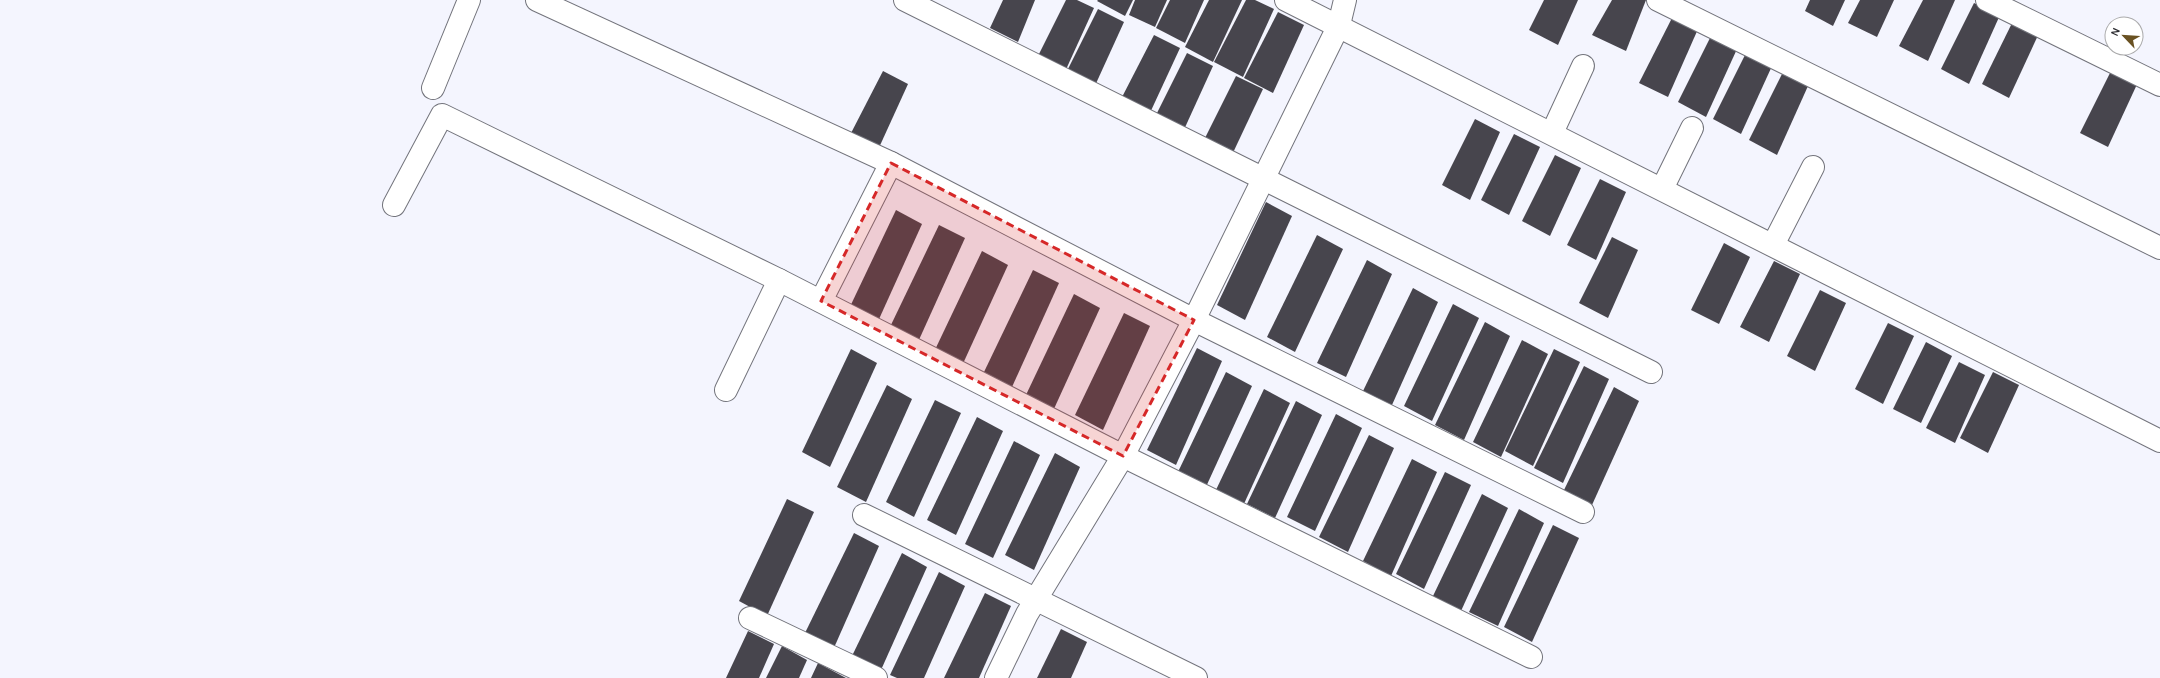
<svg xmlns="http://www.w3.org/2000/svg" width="2160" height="678" viewBox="0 0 2160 678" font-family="Karla,sans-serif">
<rect width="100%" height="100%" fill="#f4f5fe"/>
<g fill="#47454d">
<path d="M1003 0H1035L1018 42 990 28Z"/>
<path d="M1066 0H1077L1094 8 1063 76 1035 62Z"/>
<path d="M1098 0H1133L1125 16 1097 1Z"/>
<path d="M1135 0H1167L1155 27 1129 15Z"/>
<path d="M1170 0H1204L1185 43 1156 28Z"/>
<path d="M1209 0H1242L1213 62 1185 47Z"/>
<path d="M1246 0H1255L1274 9 1243 77 1214 62Z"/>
<path d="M1544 0H1578L1558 45 1529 30Z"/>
<path d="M1612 0H1646L1626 51 1592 35Z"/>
<path d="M1810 0H1845L1833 26 1805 11Z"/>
<path d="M1860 0H1894L1877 37 1848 23Z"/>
<path d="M1923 0H1955L1928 61 1899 46Z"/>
<path d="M1974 3 2000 15 1969 84 1941 69Z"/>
<path d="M1098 9 1124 22 1093 90 1065 75Z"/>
<path d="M1278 12 1304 25 1273 93 1244 78Z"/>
<path d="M1673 16 1698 29 1668 97 1639 83Z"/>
<path d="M2015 17 2040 31 2009 98 1982 84Z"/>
<path d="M1154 35 1180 48 1149 115 1120 101Z"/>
<path d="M1711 36 1737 49 1706 117 1678 102Z"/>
<path d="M1187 53 1213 66 1182 134 1154 119Z"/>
<path d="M1746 53 1772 66 1741 134 1713 119Z"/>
<path d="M2113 67 2139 80 2108 147 2080 133Z"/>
<path d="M883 71 908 84 877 152 849 137Z"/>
<path d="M1782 74 1808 86 1777 155 1749 140Z"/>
<path d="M1236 76 1263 89 1231 157 1203 142Z"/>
<path d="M1475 119 1500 132 1470 200 1442 185Z"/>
<path d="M1514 134 1540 147 1509 215 1481 200Z"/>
<path d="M1555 155 1581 168 1550 236 1522 221Z"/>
<path d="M1600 179 1626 192 1596 260 1567 245Z"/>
<path d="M1266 202 1292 216 1245 320 1217 305Z"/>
<path d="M896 210 922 224 875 328 847 313Z"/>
<path d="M939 225 965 238 918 342 890 327Z"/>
<path d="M1317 235 1343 249 1295 352 1267 337Z"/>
<path d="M1612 237 1638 250 1608 318 1579 303Z"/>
<path d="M1724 243 1750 257 1719 324 1691 310Z"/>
<path d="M982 251 1008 265 961 368 933 354Z"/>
<path d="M1367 260 1392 274 1346 377 1317 363Z"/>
<path d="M1774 261 1800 274 1769 342 1740 327Z"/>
<path d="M1033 270 1059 283 1012 387 984 372Z"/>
<path d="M1413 288 1438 302 1392 405 1363 391Z"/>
<path d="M1820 290 1846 303 1815 371 1787 356Z"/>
<path d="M1074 294 1100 308 1053 411 1025 397Z"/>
<path d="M1453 304 1479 318 1432 421 1404 406Z"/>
<path d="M1124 313 1150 326 1103 430 1075 415Z"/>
<path d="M1485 322 1510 336 1464 440 1435 425Z"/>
<path d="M1888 323 1914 336 1883 404 1855 389Z"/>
<path d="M1522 340 1548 354 1501 457 1473 442Z"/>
<path d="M1926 342 1952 356 1921 423 1893 409Z"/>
<path d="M1197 348 1222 361 1176 465 1147 450Z"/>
<path d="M851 349 877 363 830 467 802 452Z"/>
<path d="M1554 349 1580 362 1533 466 1505 451Z"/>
<path d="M1959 362 1985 375 1955 443 1926 428Z"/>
<path d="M1584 366 1609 379 1563 483 1534 468Z"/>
<path d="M1226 372 1252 386 1205 489 1177 474Z"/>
<path d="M1993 372 2019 385 1988 453 1960 438Z"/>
<path d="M887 385 912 399 866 502 837 487Z"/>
<path d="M1614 387 1639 401 1592 505 1564 490Z"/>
<path d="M1264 389 1290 403 1243 506 1215 492Z"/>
<path d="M935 400 961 413 914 517 886 502Z"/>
<path d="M1296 401 1322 415 1275 518 1247 504Z"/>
<path d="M1336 414 1362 428 1315 531 1287 517Z"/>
<path d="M977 417 1003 431 956 535 927 520Z"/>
<path d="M1369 435 1394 448 1348 552 1319 537Z"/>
<path d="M1014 441 1040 455 993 558 965 544Z"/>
<path d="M1055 453 1080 467 1034 570 1005 555Z"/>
<path d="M1412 459 1437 472 1391 576 1363 561Z"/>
<path d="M1445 472 1471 485 1424 589 1396 574Z"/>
<path d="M1482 494 1508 508 1461 611 1433 596Z"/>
<path d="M787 499 814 512 767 616 739 601Z"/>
<path d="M1519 509 1544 523 1498 626 1469 612Z"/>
<path d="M1553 525 1579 538 1532 642 1504 627Z"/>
<path d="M854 533 879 546 833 650 804 635Z"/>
<path d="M902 553 927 567 881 670 852 656Z"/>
<path d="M939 572 965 586 924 678H897L890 675Z"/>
<path d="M985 593 1011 606 979 678H944Z"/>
<path d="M1061 629 1087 642 1071 678H1037Z"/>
<path d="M748 631 774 644 759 678H726Z"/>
<path d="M782 646 807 660 799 678H766Z"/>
<path d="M818 663 846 678H811Z"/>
</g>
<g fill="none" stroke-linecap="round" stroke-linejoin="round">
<defs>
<g id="street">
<path d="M537 0 891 163 1194 320 1583 512"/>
<path d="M905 0 1651 372"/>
<path d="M1286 0 2160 441"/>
<path d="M1658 0 2160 248"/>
<path d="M1987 0 2160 85"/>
<path d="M433 88 469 0"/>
<path d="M1552 133 1583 66"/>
<path d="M1662 189 1692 128"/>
<path d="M394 205 442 115 779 280 1123 456 1531 657"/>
<path d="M1773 245 1813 167"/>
<path d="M821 301 891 163"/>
<path d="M726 390 779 280"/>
<path d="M864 515 1196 678"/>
<path d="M750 618 876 678"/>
<path d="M996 678 1027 614 1123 456 1194 320 1339 25 1345 0"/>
</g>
</defs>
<use href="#street" stroke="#73747c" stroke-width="24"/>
<use href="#street" stroke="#fff" stroke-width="22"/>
</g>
<path fill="#d62828" fill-opacity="0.2" stroke="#d62828" stroke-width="3" stroke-dasharray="8 5" stroke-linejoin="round" d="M891 163 1194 320 1123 456 821 301Z"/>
<g transform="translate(2124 36) rotate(295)"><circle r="19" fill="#ffffff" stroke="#ababac"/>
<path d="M0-3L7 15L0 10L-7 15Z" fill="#695122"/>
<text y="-6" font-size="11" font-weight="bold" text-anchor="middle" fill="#2c2c30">N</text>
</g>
</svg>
